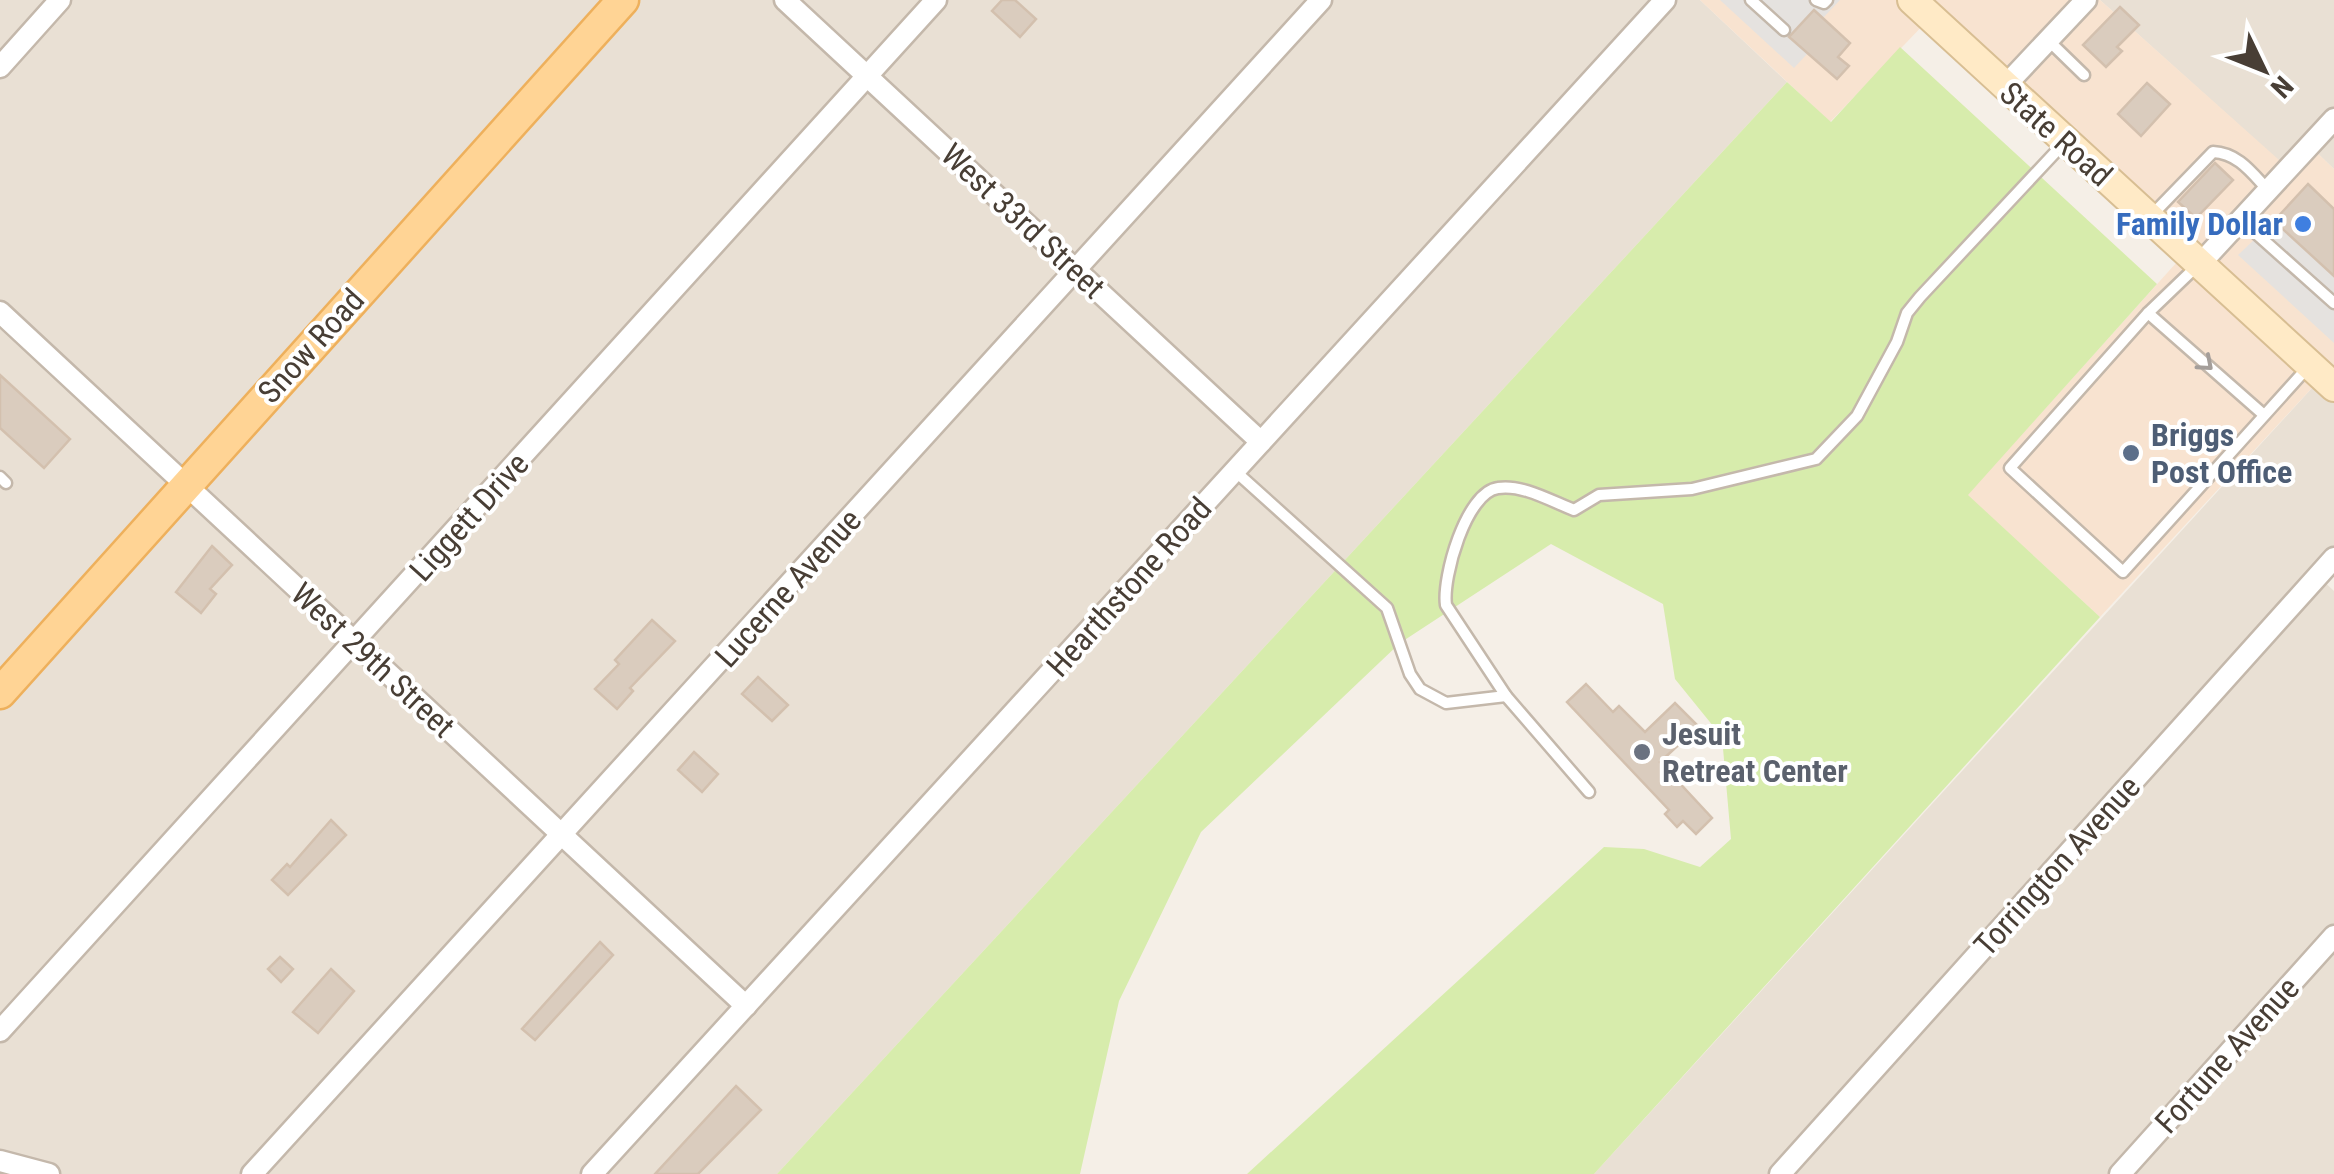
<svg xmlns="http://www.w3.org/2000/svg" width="2334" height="1174" viewBox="0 0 2334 1174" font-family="'Roboto Condensed',sans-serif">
<rect width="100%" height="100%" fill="#f5efe7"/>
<g fill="#e9e0d4">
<path d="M0 0H602L0 674Z"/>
<path d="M623 0H1700L1787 82 777 1174H0V693Z"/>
<path d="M2100 0H2334V169L2310 146 2288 169Z"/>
<path d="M2322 377 2334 387V558L2318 576 2334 591V1174H1594Z"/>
</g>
<path fill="#f8e3d0" d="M1700 0H2100L2288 168 2310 146 2334 169V387L2322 377 2100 617 1967 495 2186 252 1930 18 1830 122Z"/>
<path fill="#d7ecac" d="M1900 47 2157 284 1968 495 2100 617 1594 1174H1247L1604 847 1644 849 1700 867 1731 839 1722 737 1675 679 1663 604 1551 544 1400 643 1201 832 1119 1001 1080 1174H777L1787 82 1831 122Z"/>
<g fill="#e5e2df">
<path d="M1720 0H1840L1823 18 1813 10 1790 37 1808 53 1794 68Z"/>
<path d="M2274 221 2334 276V343L2238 255Z"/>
</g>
<g fill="#daccbe" stroke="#d3c0ae" stroke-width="2.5">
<path d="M1002 0H1015L1036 19 1020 37 992 11Z"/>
<path d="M2120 7 2139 25 2117 47 2122 51 2106 67 2083 45Z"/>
<path d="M1814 10 1850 43 1838 57 1849 66 1837 79 1789 37Z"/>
<path d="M2147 83 2170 104 2141 136 2118 114Z"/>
<path d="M2215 163 2233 180 2196 218 2178 202Z"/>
<path d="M2308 184 2334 209V276L2274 221Z"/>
<path d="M0 375 70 439 44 468 0 428Z"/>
<path d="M212 546 232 565 210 589 216 594 201 613 176 592Z"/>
<path d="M652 620 675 641 630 688 633 691 617 709 595 689 619 664 615 660Z"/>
<path d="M758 677 788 705 772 721 742 694Z"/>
<path d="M1586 684 1613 712 1619 706 1645 732 1675 703 1704 732 1693 743 1687 737 1660 762 1712 818 1696 834 1683 821 1677 827 1665 814 1669 810 1567 702Z"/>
<path d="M694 752 718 774 702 792 678 770Z"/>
<path d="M331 820 346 835 288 895 272 880 287 864 290 867Z"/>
<path d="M600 942 613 955 535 1040 522 1029Z"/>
<path d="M280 957 293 969 281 982 268 969Z"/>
<path d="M331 969 354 991 318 1033 293 1012Z"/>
<path d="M736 1086 761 1110 698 1174H655Z"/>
</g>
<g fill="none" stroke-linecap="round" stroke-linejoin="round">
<defs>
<g id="lane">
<path d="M1751 0 1784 30"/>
<path d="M1816 0 1824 3 1827 0"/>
<path d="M2049 41 2084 75"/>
<path d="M2150 217 2213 152C2238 153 2252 173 2268 190"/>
<path d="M2241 220 2334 303"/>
<path d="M2199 264 2148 313 2010 468 2123 572 2308 367"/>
<path d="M2148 313 2264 415"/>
<path d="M1235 471 1387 608 1410 674 1420 689 1446 703 1506 696"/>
<path d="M0 477 6 483"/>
<path d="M1589 792 1506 696 1446 605C1442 578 1466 492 1498 488 1522 484 1551 501 1574 510L1599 495 1692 489 1816 459 1857 416 1897 342 1907 313 1920 297 2064 143"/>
</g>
<g id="street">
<path d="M785 0 1261 442"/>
<path d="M0 67 60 0"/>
<path d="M2004 87 2086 0"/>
<path d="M2200 264 2334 119"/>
<path d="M0 312 746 1006"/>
<path d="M0 1031 936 0"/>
<path d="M0 1161 49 1174"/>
<path d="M252 1174 1321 0"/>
<path d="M592 1174 1665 0"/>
<path d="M1780 1174 2334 558"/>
<path d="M2120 1174 2334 936"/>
</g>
<path id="secondary" d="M1912 0 2334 387"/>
<path id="primary" d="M0 693 623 0"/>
</defs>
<use href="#lane" stroke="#c4b8ab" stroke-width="15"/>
<use href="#street" stroke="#c4b8ab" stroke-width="25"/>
<use href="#secondary" stroke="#d8be93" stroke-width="32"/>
<use href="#primary" stroke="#eeb05c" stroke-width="35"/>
<use href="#lane" stroke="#fff" stroke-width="10"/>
<use href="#street" stroke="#fff" stroke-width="20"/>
<use href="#secondary" stroke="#ffeac6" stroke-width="28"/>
<use href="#primary" stroke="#ffd495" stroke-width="30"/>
</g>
<defs><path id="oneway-chevron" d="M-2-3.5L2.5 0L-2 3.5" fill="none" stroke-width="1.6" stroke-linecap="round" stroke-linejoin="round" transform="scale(2.5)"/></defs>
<use stroke="#a49e9a" href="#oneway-chevron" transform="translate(2206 364) rotate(41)"/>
<circle fill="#3f7fe0" stroke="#fff" stroke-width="4" cx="2303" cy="224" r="10"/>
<circle fill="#5c6f8a" stroke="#fff" stroke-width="4" cx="2131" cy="453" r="10"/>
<circle fill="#6b7280" stroke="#fff" stroke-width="4" cx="1642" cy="752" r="10"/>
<g text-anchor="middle" stroke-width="8" stroke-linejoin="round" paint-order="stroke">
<g font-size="32" fill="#483e35" stroke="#fff">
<text transform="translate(2056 134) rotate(42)" y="11">State Road</text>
<text transform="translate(1023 221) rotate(43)" y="11">West 33rd Street</text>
<text transform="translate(311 346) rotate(-48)" y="11">Snow Road</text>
<text transform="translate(469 517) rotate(-48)" y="11">Liggett Drive</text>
<text transform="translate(1129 587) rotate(-48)" y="11">Hearthstone Road</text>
<text transform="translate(788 588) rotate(-48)" y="11">Lucerne Avenue</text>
<text transform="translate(373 660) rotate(43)" y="11">West 29th Street</text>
<text transform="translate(2057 866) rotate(-48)" y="11">Torrington Avenue</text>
<text transform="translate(2227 1055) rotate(-48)" y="11">Fortune Avenue</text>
</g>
<g font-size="32" font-weight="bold" fill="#366cbe" stroke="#fff" text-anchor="end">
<text x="2283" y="235">Family Dollar</text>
</g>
<g font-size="32" font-weight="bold" fill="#4e5e75" stroke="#fff" text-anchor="start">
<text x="2151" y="446">Briggs<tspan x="2151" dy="37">Post Office</tspan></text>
</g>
<g font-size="32" font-weight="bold" fill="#5b616d" stroke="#fff" text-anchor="start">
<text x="1662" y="745">Jesuit<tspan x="1662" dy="37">Retreat Center</tspan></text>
</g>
</g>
<g transform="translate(2264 70) rotate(133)" stroke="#ffffff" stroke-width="8" paint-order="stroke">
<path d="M0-8L18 38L0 25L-18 38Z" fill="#483e35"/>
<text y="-15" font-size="28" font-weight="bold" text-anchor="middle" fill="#483e35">N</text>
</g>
</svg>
